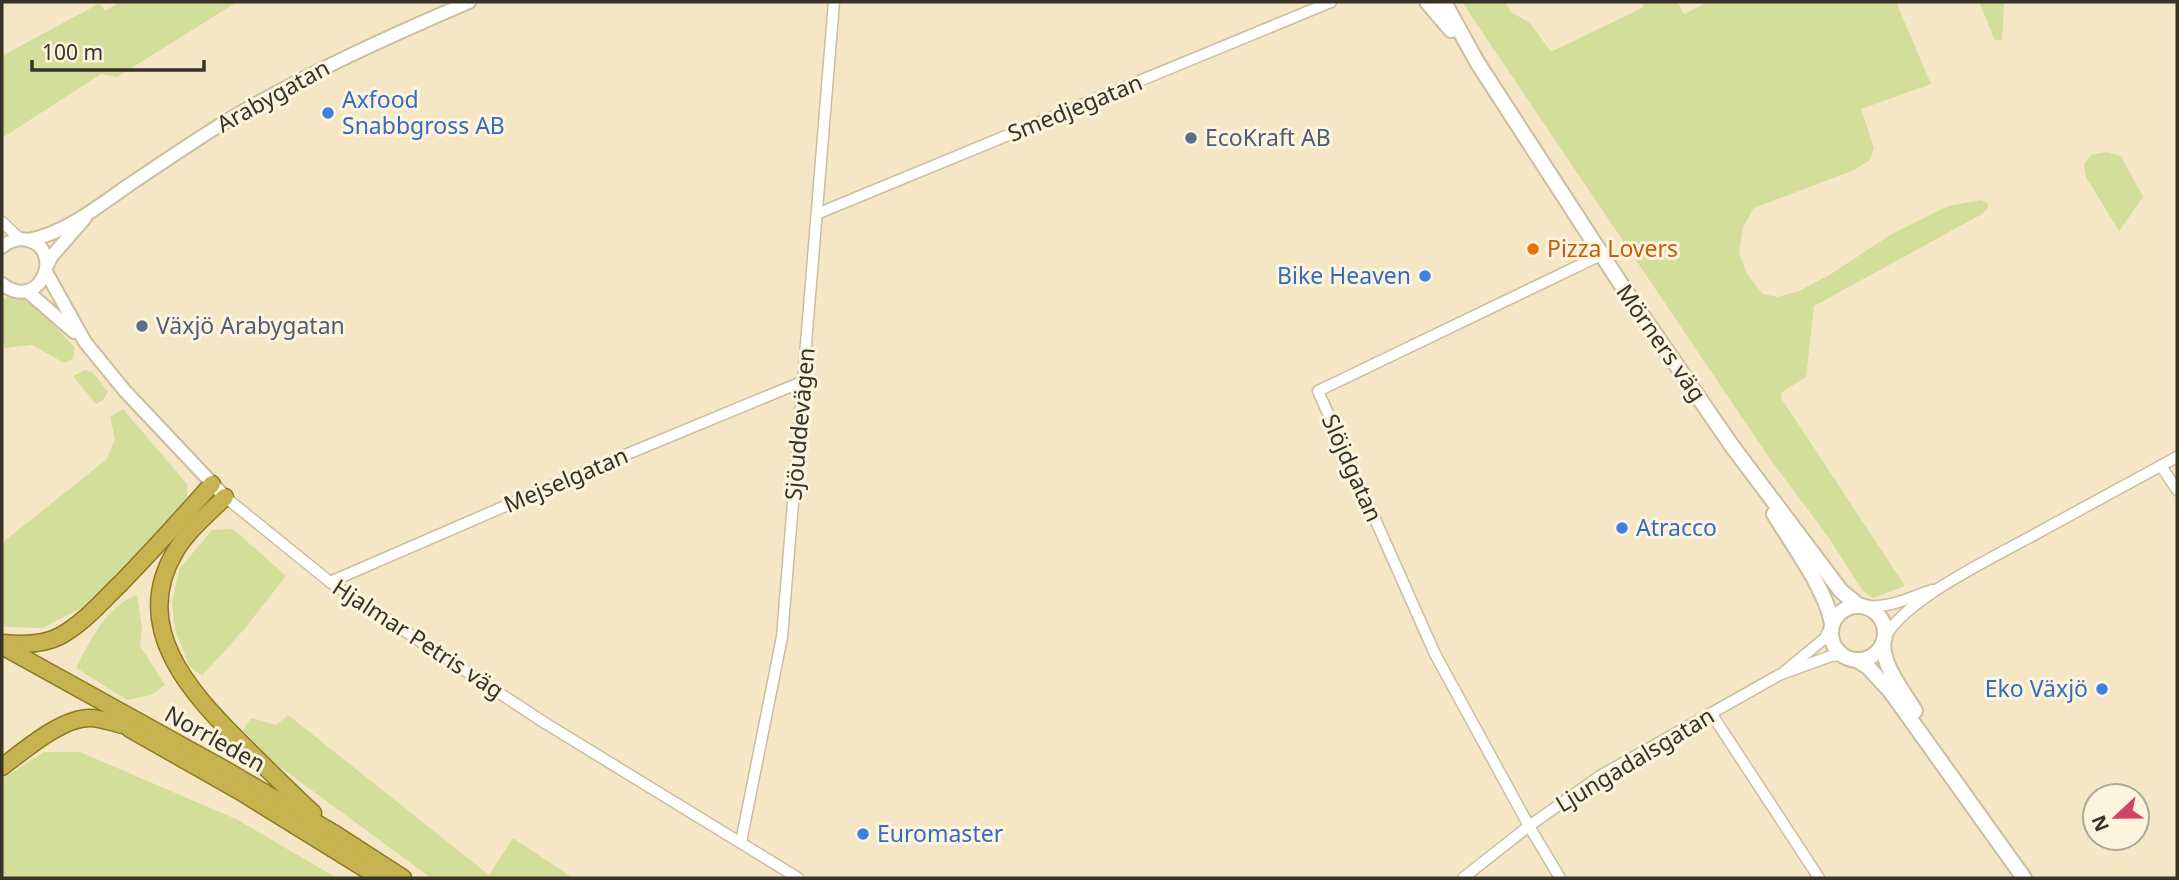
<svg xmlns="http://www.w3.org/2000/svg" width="2179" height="880" viewBox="0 0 2179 880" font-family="'Noto Sans',sans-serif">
<rect width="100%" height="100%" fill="#f5e7c5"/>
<g fill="#d2de99">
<path d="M120 2H237L117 77 101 74 2 138V56L100 3 105 11Z"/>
<path d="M1462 2H1505L1511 12 1530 23 1551 52 1644 7 1642 2H1677L1684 14 1708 2H1896L1931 84 1861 109 1874 148 1870 160 1854 170 1754 208 1743 227 1739 253 1747 274 1763 294 1778 297 1799 291 1831 274 1890 235 1948 206 1982 200 1988 204V208L1982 214 1814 306 1806 377 1782 392 1781 398 1905 586 1873 598 1862 590 1829 538 1768 456Z"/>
<path d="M1979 2H2004L2002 40H1995Z"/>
<path d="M2107 152 2121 156 2143 197 2119 231 2086 177 2084 164 2091 155Z"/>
<path d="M8 297 23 299 34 303 75 348 73 359 64 363 32 345 5 348 2 341V299Z"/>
<path d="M85 370 92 372 108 392 103 400 96 404 73 376Z"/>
<path d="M123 409 187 484V496L176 513 128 564 81 608 43 628 2 627V543L107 459 115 439 110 417Z"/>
<path d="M233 529 286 576 246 627 202 676 189 666 175 629 172 602 180 568 212 530Z"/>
<path d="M137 595 142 628 140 646 165 685 151 695 127 700 76 668C90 641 106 606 137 595Z"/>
<path d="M288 715 489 875 513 838 573 878H431L272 761 243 730 251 718 276 725Z"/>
<path d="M44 752H80L236 819 337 878H2V779Z"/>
</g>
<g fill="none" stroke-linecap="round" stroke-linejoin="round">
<defs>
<g id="minor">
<path d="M819 213 1331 2"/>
<path d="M2 222 20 239"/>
<path d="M2161 466 2177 490"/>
<path d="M225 497 330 582 545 723 798 878"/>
<path d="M330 582 579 474 804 381"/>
<path d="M1863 606C1888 609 1909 598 1932 590"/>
<path d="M1885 638C1904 598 2001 554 2041 531 2087 506 2132 481 2177 457"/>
<path d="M1785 671 1824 639 1831 627"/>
<path d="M1711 713 1819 878"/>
<path d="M741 842 782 637 834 2"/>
<path d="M1463 878 1529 826 1600 776 1779 675 1831 656 1842 655"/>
<path d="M1560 878 1529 826 1435 654 1318 391 1601 255"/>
</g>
<g id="tertiary">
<path d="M28 240C61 235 98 207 126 187 157 166 188 145 220 125 299 77 383 39 469 2"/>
<path d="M2 247C9 241 18 238 28 240 66 251 39 313 2 284"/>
<path d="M47 266 51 257 85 218"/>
<path d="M46 272 85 342 125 391 225 497"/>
<path d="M27 291 74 332"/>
</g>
<g id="secondary">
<path d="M1427 2 1451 30"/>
<path d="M1444 2 1477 62 1626 292 1732 446 1841 591 1859 606"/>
<path d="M1774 514C1792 544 1827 591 1832 624"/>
<circle cx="1858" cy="633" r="27"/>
<path d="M1883 643C1883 667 1903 691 1915 711"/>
<path d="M1857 660 1868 667 1891 692 2024 878"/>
</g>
<g id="trunk">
<path d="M225 497C208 514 187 531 175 552 130 627 190 692 240 742 264 766 288 790 313 813"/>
<path d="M3 643C22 645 43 645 60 636 84 623 102 601 121 583 152 551 182 518 212 484"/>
<path d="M2 646 224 769 335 834 403 878"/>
<path d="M130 729 241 792 380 878"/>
<path d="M2 767C25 750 61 718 90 718 101 718 113 723 123 725"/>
</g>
</defs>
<use href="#minor" stroke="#cbbe9e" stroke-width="13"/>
<use href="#tertiary" stroke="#cbbe9e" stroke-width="16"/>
<use href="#secondary" stroke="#cbbe9e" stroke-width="18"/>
<use href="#trunk" stroke="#8c7a25" stroke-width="19"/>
<use href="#minor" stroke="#fff" stroke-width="10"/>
<use href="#tertiary" stroke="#fff" stroke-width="12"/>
<use href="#secondary" stroke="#fff" stroke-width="14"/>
<use href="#trunk" stroke="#c7b350" stroke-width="16"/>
</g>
<g fill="#3f7fe0" stroke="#fdf4e0" stroke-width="2.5">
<circle cx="328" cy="113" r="7"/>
<circle cx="1425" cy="276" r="7"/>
<circle cx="1622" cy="528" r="7"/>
<circle cx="2102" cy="689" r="7"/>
<circle cx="863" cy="834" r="7"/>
</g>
<g fill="#5c6f8a" stroke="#fdf4e0" stroke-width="2.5">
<circle cx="1191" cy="138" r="7"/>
<circle cx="142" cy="326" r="7"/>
</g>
<circle fill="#e8710a" stroke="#fdf4e0" stroke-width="2.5" cx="1533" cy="249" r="7"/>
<g text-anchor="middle" stroke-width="6" stroke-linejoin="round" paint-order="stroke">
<g font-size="23" fill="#383326" stroke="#fdf4e0">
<text transform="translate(273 96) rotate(-29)" y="8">Arabygatan</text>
<text transform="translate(1075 108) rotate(-22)" y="8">Smedjegatan</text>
<text transform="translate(1661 343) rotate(55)" y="8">Mörners väg</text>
<text transform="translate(800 424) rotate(-85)" y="8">Sjöuddevägen</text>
<text transform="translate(1352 468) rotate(66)" y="8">Slöjdgatan</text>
<text transform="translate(566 480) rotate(-23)" y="8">Mejselgatan</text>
<text transform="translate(418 639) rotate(33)" y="8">Hjalmar Petris väg</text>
<text transform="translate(215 739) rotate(29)" y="8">Norrleden</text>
<text transform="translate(1635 760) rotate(-31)" y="8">Ljungadalsgatan</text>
</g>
<g font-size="23" fill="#366cbe" stroke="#fdf4e0" text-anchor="start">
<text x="342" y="108">Axfood<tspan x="342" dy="26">Snabbgross AB</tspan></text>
<text x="1411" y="284" text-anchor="end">Bike Heaven</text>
<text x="1636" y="536">Atracco</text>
<text x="2088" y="697" text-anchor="end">Eko Växjö</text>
<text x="877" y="842">Euromaster</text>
</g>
<g font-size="23" fill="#4e5e75" stroke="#fdf4e0" text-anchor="start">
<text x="1205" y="146">EcoKraft AB</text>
<text x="156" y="334">Växjö Arabygatan</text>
</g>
<g font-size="23" fill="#c56008" stroke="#fdf4e0" text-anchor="start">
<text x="1547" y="257">Pizza Lovers</text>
</g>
</g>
<rect width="2179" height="880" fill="none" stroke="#383326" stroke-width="7"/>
<g transform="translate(2116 817) rotate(248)"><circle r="33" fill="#fdf4e0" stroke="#aea796" stroke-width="2"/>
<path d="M0-5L12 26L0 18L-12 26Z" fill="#d24265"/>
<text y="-10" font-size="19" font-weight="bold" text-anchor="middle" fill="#383326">N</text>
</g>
<path d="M32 60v10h172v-10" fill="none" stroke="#383326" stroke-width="3.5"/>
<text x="42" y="60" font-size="21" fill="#383326" stroke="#fdf4e0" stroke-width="5" paint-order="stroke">100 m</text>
</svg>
